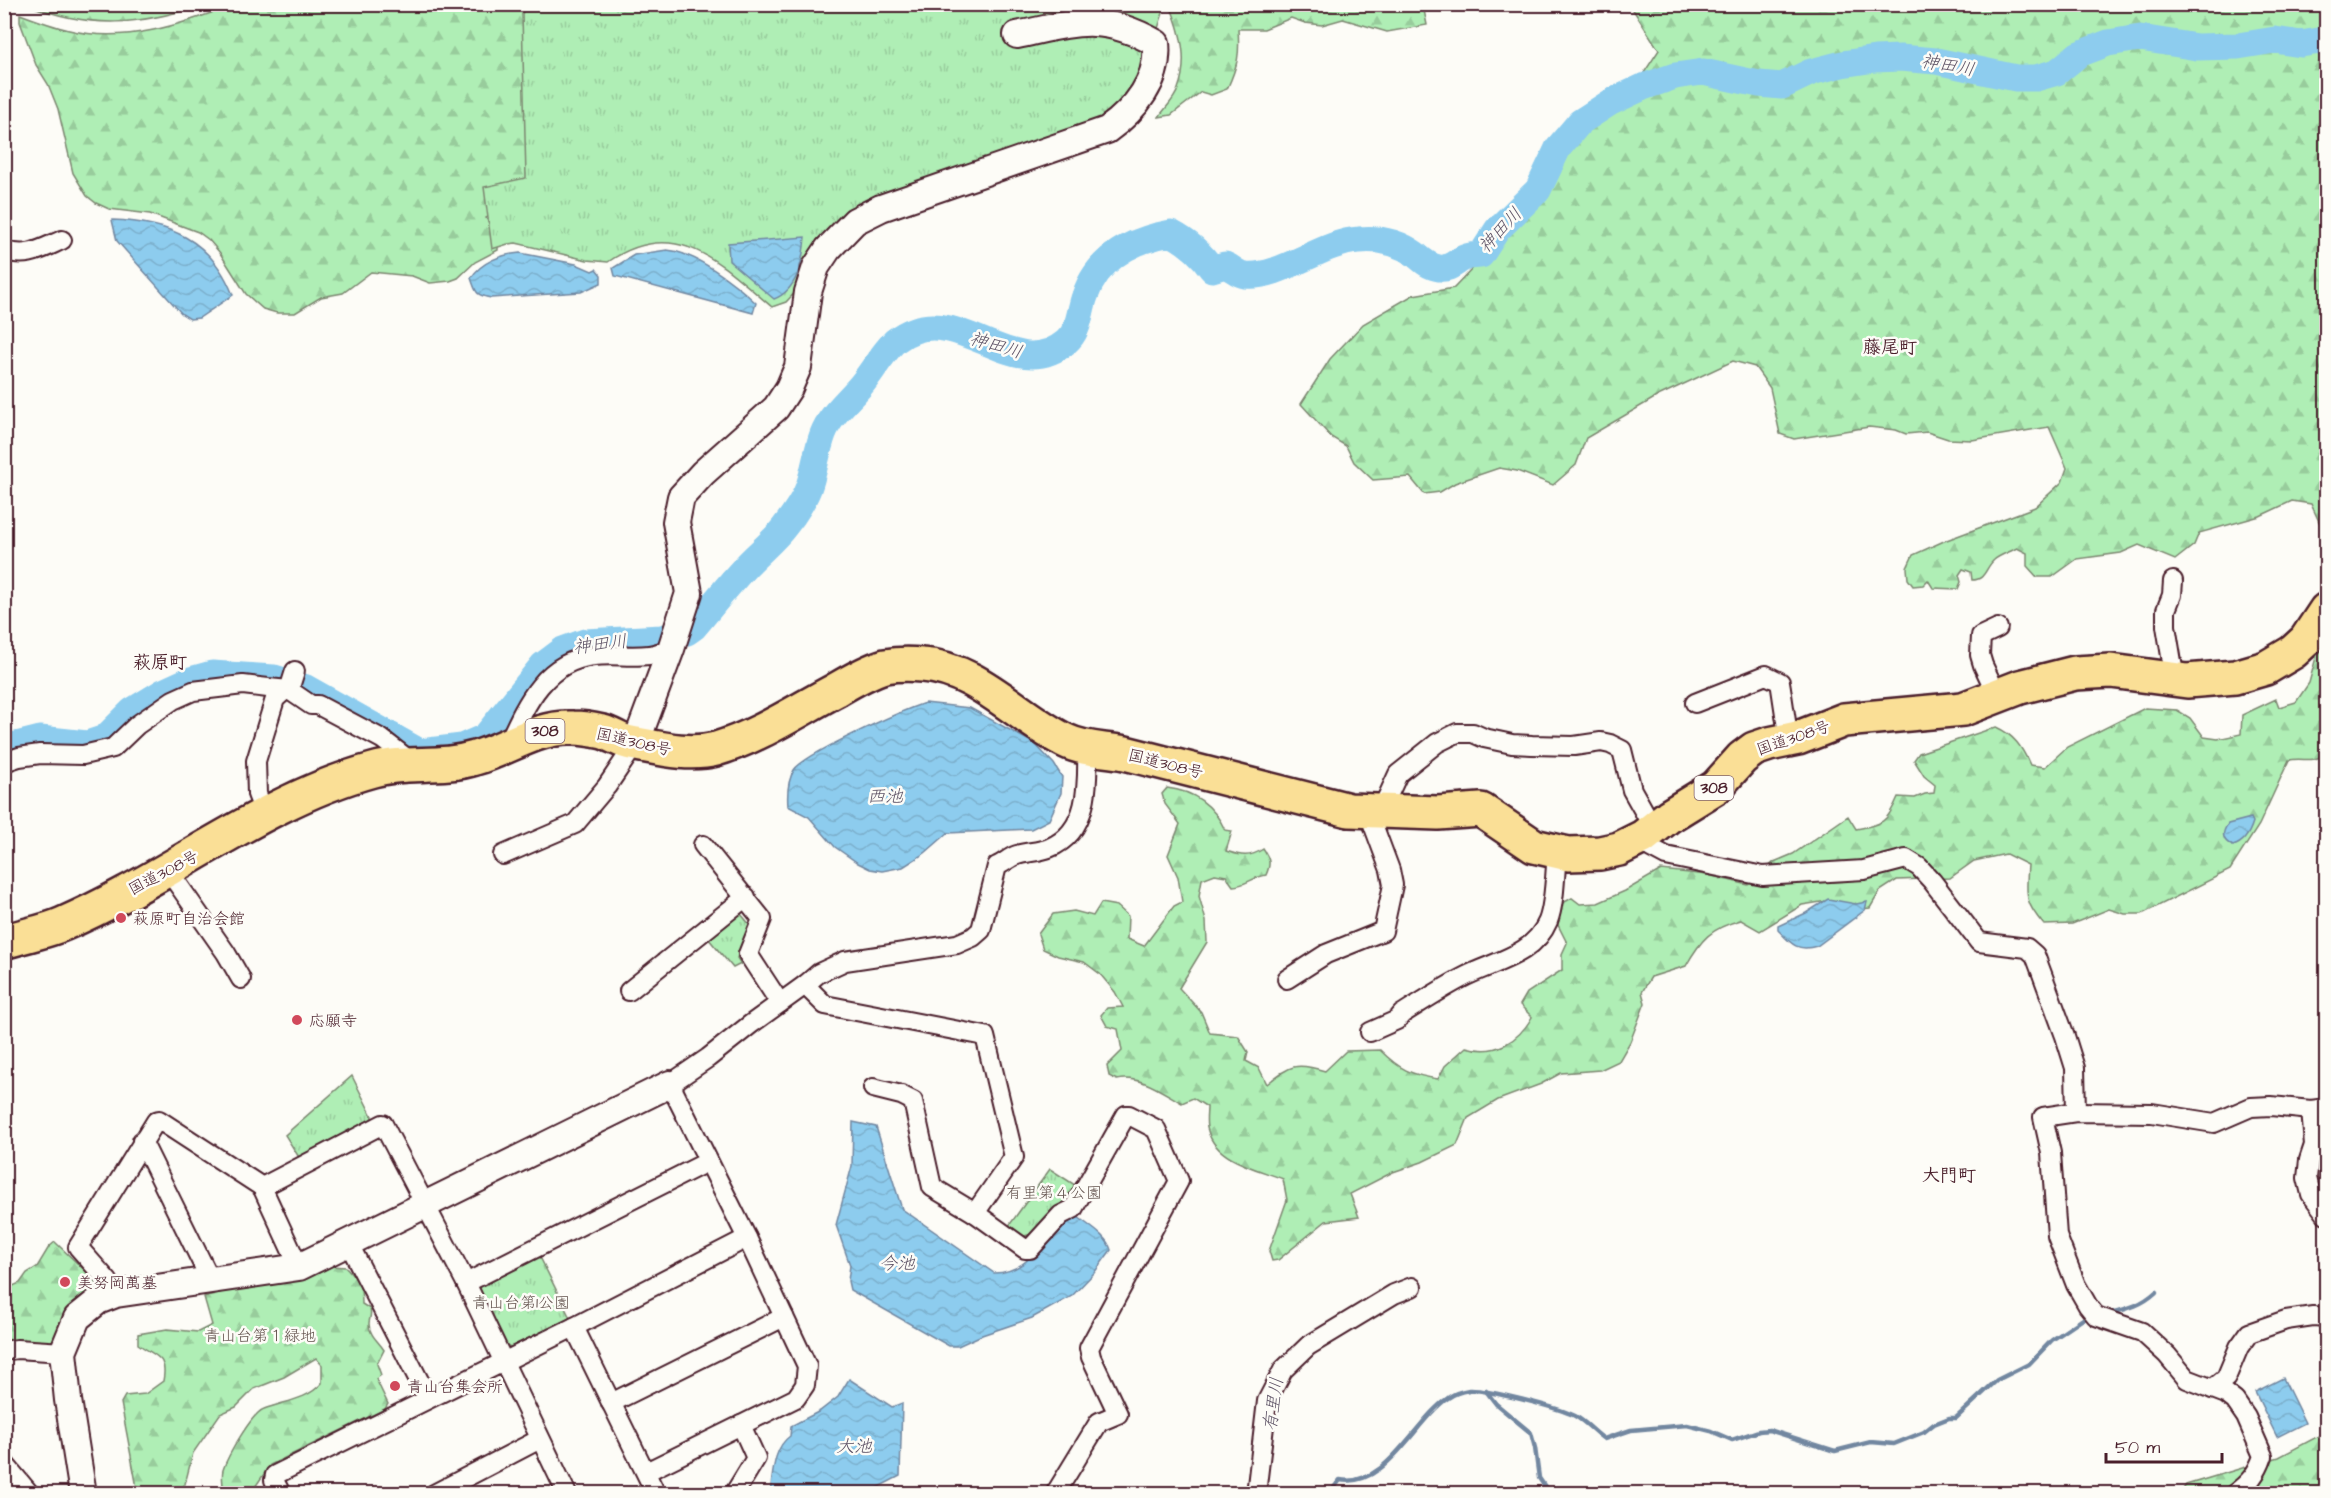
<svg xmlns="http://www.w3.org/2000/svg" width="2331" height="1498" viewBox="0 0 2331 1498" font-family="'Architects Daughter','Klee One',sans-serif">
<defs>
<pattern id="forest-firs" width="22" height="20" patternUnits="userSpaceOnUse" patternTransform="scale(1.5)"><rect width="22" height="20" fill="#afeeb5"/><path d="M5 1l3.5 6h-7zM16 11l3.5 6h-7z" fill="#98cc9c"/></pattern>
<pattern id="park-tufts" width="24" height="20" patternUnits="userSpaceOnUse" patternTransform="scale(1.5)"><rect width="24" height="20" fill="#afeeb5"/><path d="M3 7l-1-3M5 7V3M7 7l1-3M15 17l-1-3M17 17v-4M19 17l1-3" fill="none" stroke="#98cc9c"/></pattern>
<pattern id="water-waves" width="16" height="10" patternUnits="userSpaceOnUse" patternTransform="scale(1.5)"><rect width="16" height="10" fill="#8dccee"/><path d="M0 5q4-4 8 0t8 0" fill="none" stroke="#7bafcc"/></pattern>
</defs>
<rect width="100%" height="100%" fill="#fdfcf7"/>
<filter id="ink" filterUnits="userSpaceOnUse"><feTurbulence type="fractalNoise" baseFrequency=".0167" numOctaves="2"/><feDisplacementMap in="SourceGraphic" scale="12" xChannelSelector="R" yChannelSelector="G"/><feConvolveMatrix kernelMatrix="1 2 1 2 8 2 1 2 1" color-interpolation-filters="sRGB"/></filter>
<g filter="url(#ink)">
<g fill="url(#forest-firs)" stroke="#7c8670" stroke-width="1.5">
<path d="M29 5V4L202 5C140 25 91 30 29 5Z"/>
<path d="M232 5H521L606 89 504 208 486 218 498 237V250L475 262 458 278 450 281 430 283 412 276 371 272 343 293 321 297 295 313H277L263 309 246 294 220 253 209 240 198 232 150 214 109 209 96 203 87 196 73 173 58 109 48 84 36 65 20 22V14C36 20 52 26 69 30 123 44 182 25 232 5Z"/>
<path d="M1170 5H1423L1427 25 1387 32 1343 19 1322 25 1305 23 1291 18 1264 29H1238C1240 54 1238 65 1227 89L1211 95 1201 92 1171 115 1159 117C1165 108 1175 99 1178 89 1189 60 1181 32 1170 5Z"/>
<path d="M1630 5H2326V537L2311 504 2292 501 2260 516 2199 533 2194 545 2175 560 2139 545 2121 553 2077 559 2052 577H2037L2027 566V553L2017 548C2010 552 1999 555 1994 560 1985 568 1986 580 1972 580L1971 572 1963 569 1959 575 1961 582 1958 589 1933 588 1928 580 1923 585 1913 586 1908 579 1907 568 1913 555 1944 541 2035 507 2062 482 2067 468 2049 427 1972 440 1948 439 1927 432 1906 434 1896 430 1869 427 1794 439 1780 434 1770 388 1755 367 1733 361 1658 396 1586 438 1576 465 1553 485 1517 471 1499 468 1455 483 1440 492 1424 494 1410 477 1373 480 1354 462 1346 446 1331 437 1301 404 1330 359 1363 324 1413 295 1454 288 1550 187 1566 152 1591 118 1625 102 1659 50Z"/>
<path d="M2326 621V754C2309 764 2306 757 2289 760L2259 825 2230 870 2142 914H2125L2109 909 2072 924 2044 925C2024 902 2026 895 2028 865L2006 854 1974 861 1950 878 1897 880 1880 891 1870 908 1836 912 1827 901 1802 905 1760 931 1741 920C1711 928 1701 939 1686 966L1651 977 1642 992 1645 1003 1630 1042 1619 1061 1600 1070 1561 1073 1541 1084 1498 1100 1468 1118 1457 1145 1422 1162 1393 1172 1350 1194 1359 1217 1326 1221 1278 1260 1272 1261 1269 1251 1287 1200 1283 1179C1258 1169 1216 1161 1208 1131 1205 1124 1207 1114 1207 1107L1193 1098 1182 1103C1162 1092 1141 1075 1117 1080L1109 1076 1107 1066 1122 1051 1118 1029 1107 1026 1101 1015 1107 1008 1123 1007 1115 992 1100 974 1084 962 1058 956 1043 949 1038 934 1053 914 1074 911 1093 916 1101 903 1117 906 1128 916 1127 939 1144 946 1174 906 1182 902 1178 877 1168 855 1180 824 1165 804 1162 794 1167 788C1194 791 1213 804 1225 830L1232 831 1226 851C1241 856 1250 858 1263 849 1270 859 1271 864 1266 875 1253 877 1245 886 1233 886L1226 876 1215 874 1202 879 1199 896 1206 921 1207 942 1179 988 1201 1012 1210 1033 1238 1036 1248 1052 1246 1061 1259 1068 1267 1084C1290 1065 1296 1062 1325 1071L1346 1051 1380 1050C1399 1069 1411 1075 1438 1079L1445 1066 1466 1047C1495 1056 1518 1042 1532 1017L1520 1005 1527 993 1562 970V954L1567 943 1558 925 1561 904 1572 898 1580 904 1598 903 1625 891 1661 870 1708 875 1748 885 1774 862 1793 854 1848 816 1856 829C1883 824 1887 823 1898 797L1915 798 1925 794 1934 793 1935 785 1924 776 1914 760 1919 753 1996 727C2014 735 2022 747 2030 765L2045 767 2067 747 2145 708 2177 710 2190 718 2204 737 2218 739 2241 734 2242 715 2276 699 2279 707 2296 702 2309 683Z"/>
<path d="M55 1242 97 1282C91 1297 62 1338 47 1344 37 1348 20 1344 9 1343 4 1326 5 1310 5 1292L6 1289 20 1283 27 1273 37 1267 49 1247Z"/>
<path d="M331 1266 346 1267C359 1281 362 1285 362 1304L370 1309C372 1316 369 1318 369 1324 369 1335 379 1342 384 1350L377 1364 381 1375 376 1379 388 1404 385 1409 270 1465 251 1493H223C224 1486 221 1477 223 1470 227 1457 252 1413 264 1409 285 1401 307 1400 322 1383V1365L316 1358 284 1377 254 1389 236 1407 220 1414 193 1453 185 1484 179 1493H138L121 1403 125 1396 145 1394 163 1381C168 1356 156 1357 138 1344V1334L167 1329 198 1332 212 1325 204 1297C247 1284 289 1284 331 1266Z"/>
<path d="M2326 1432V1493L2180 1494 2186 1485 2279 1457Z"/>
</g>
<g fill="url(#park-tufts)" stroke="#7c8670" stroke-width="1.5">
<path d="M1162 4 1164 10 1148 59 1127 100 1108 119 877 200 801 286 786 302 772 307C720 263 676 215 608 262L587 260 516 243 508 244 492 249 484 187 526 178 522 14 526 5Z"/>
<path d="M740 913 751 926 737 958 741 964 733 968 708 938Z"/>
<path d="M352 1076 372 1116 371 1124 300 1159 285 1135Z"/>
<path d="M1050 1169 1078 1187 1068 1203 1035 1233 1021 1237 1008 1227Z"/>
<path d="M538 1253 570 1318 511 1347 502 1344 476 1290 480 1281Z"/>
</g>
<g fill="url(#water-waves)" stroke="#7287a0" stroke-width="1.5">
<path d="M112 220C169 222 211 239 233 295L199 318 190 319 182 314 117 241Z"/>
<path d="M805 237C803 260 798 290 774 299L729 261 728 243Z"/>
<path d="M667 250C695 252 736 284 756 303L753 313 615 276 613 268 634 255Z"/>
<path d="M520 253 576 264 592 271 596 269 601 275V283L581 292 491 298C475 295 476 292 471 278 481 262 502 254 520 253Z"/>
<path d="M925 703 970 708 1035 744 1054 764 1062 777 1061 793 1049 820 1031 829 948 833 925 853 903 867 882 871 870 869 858 863 835 847 809 817 788 806C787 794 788 780 794 770 804 754 903 710 925 703Z"/>
<path d="M2251 818 2253 822C2250 832 2244 843 2233 846 2222 841 2221 833 2228 824Z"/>
<path d="M1828 899 1856 904 1867 902 1865 910 1817 946C1797 952 1791 944 1778 930V926L1806 913Z"/>
<path d="M853 1122 876 1127 902 1209 994 1273C1034 1273 1045 1229 1078 1217 1089 1226 1107 1236 1111 1250L1094 1273 1072 1296 1032 1318 982 1335 958 1346H949L850 1290 848 1281 850 1265 836 1225 852 1166Z"/>
<path d="M2283 1378 2305 1423 2277 1437 2255 1392Z"/>
<path d="M849 1379 892 1407 902 1403 900 1476 867 1493H770C773 1474 773 1448 790 1436L791 1426 820 1411 838 1397Z"/>
</g>
<g fill="none" stroke-linecap="round" stroke-linejoin="round">
<g stroke="#7287a0" stroke-width="4.5">
<path d="M2107 1314C2126 1309 2141 1306 2156 1292"/>
<path d="M1486 1391 1496 1404 1531 1433 1535 1448 1539 1478 1550 1494"/>
<path d="M1329 1494 1340 1480C1387 1488 1414 1421 1448 1398 1453 1394 1463 1391 1469 1390 1486 1389 1560 1408 1575 1416 1586 1422 1594 1432 1604 1439L1631 1430 1687 1425 1711 1431 1732 1440 1759 1431 1769 1430 1835 1451 1871 1442 1894 1444 1924 1432 1934 1424 1949 1418H1956L1997 1380 2029 1364 2052 1340 2083 1319 2090 1317"/>
</g>
<path stroke="#8dccee" stroke-width="27" d="M4 748 40 739 87 744 105 738 132 711 163 692 187 681 212 674 274 678 306 688 420 752 462 747 485 737 543 665 563 650 585 642 662 638 687 632 694 627C711 607 728 585 747 565 759 552 775 540 785 526 794 515 806 497 810 483 815 467 817 450 823 434 830 415 849 400 862 384 873 370 882 354 895 341 900 337 909 332 915 330 966 312 1018 383 1066 342 1080 330 1079 312 1085 296 1098 257 1132 240 1171 233 1188 242 1201 253 1212 269L1225 265C1233 268 1237 274 1245 275 1280 279 1322 242 1359 240 1379 238 1398 242 1415 254 1422 260 1429 267 1439 268 1452 270 1457 259 1467 257 1471 255 1477 256 1481 255L1497 230 1538 190 1558 148 1580 122 1611 102 1643 87 1675 76 1703 72 1759 84 1782 86 1811 72 1842 64 1875 59 1900 58 1936 61 2016 78H2036L2057 72 2079 54 2108 43 2140 38 2197 47 2238 46 2275 40 2301 44 2319 41 2326 44"/>
<defs>
<g id="street">
<path d="M4 250C26 259 41 249 62 240"/>
<path d="M2173 581 2172 595 2166 610V626L2175 680"/>
<path d="M289 690 295 671"/>
<path d="M1997 695 1983 665 1980 655 1981 636 1998 628"/>
<path d="M1695 703 1766 675 1780 682 1781 688 1789 741"/>
<path d="M508 743C526 704 545 661 594 656 612 654 631 657 649 655 657 654 664 651 671 649"/>
<path d="M4 762 19 757 40 754 83 755 113 748 137 725 173 700 193 691 243 685 268 688 289 690 311 705H318L382 739 413 763"/>
<path d="M1381 811 1398 774 1437 743 1457 733H1473L1484 738 1512 744 1532 745 1574 746 1601 742 1610 744 1622 750 1632 790 1654 829"/>
<path d="M265 815 257 794 256 761 275 699 285 690"/>
<path d="M1643 837 1651 848 1666 856 1763 876 1864 870 1906 859 1919 867 1932 881 1979 942 2027 948 2035 955 2065 1036 2075 1068 2076 1112"/>
<path d="M703 845 762 919 748 954 780 1003"/>
<path d="M503 855 575 824 607 786 636 743"/>
<path d="M168 870 226 953 241 979"/>
<path d="M1287 979 1326 954 1383 931 1393 885 1390 870 1368 811"/>
<path d="M805 985 825 1005 985 1036 1014 1157 975 1213"/>
<path d="M629 991 746 897"/>
<path d="M1370 1032 1397 1020 1402 1014C1423 1001 1444 987 1466 976 1496 961 1534 955 1548 921 1555 903 1555 872 1557 852"/>
<path d="M873 1088 901 1095 913 1101 932 1187 975 1213 1025 1249H1030L1061 1215 1073 1209 1126 1115H1129L1156 1129 1179 1181 1089 1348 1091 1357 1118 1414 1099 1422 1055 1494"/>
<path d="M2311 1110 2314 1145 2309 1160 2307 1178 2311 1194 2326 1214"/>
<path d="M142 1141 210 1279"/>
<path d="M262 1187 299 1267"/>
<path d="M349 1244 428 1398"/>
<path d="M466 1283 707 1162"/>
<path d="M116 1294 108 1281 78 1247 156 1121 159 1120 262 1187 383 1124 466 1283 567 1494"/>
<path d="M574 1327 656 1494"/>
<path d="M4 1351 17 1349 63 1352"/>
<path d="M2212 1389 2226 1378 2239 1347 2249 1333 2286 1320 2313 1316 2326 1317"/>
<path d="M611 1403 784 1317"/>
<path d="M4 1463 30 1494"/>
<path d="M646 1472 796 1398 805 1385 807 1366 747 1238 670 1084 708 1058 751 1024 805 985 819 973 845 961 957 944 973 937 981 930 997 866C1004 863 1010 857 1017 855 1027 852 1039 852 1049 848 1089 832 1088 784 1087 748"/>
<path d="M281 1494 274 1480 275 1475 574 1327 747 1238"/>
<path d="M434 1494 540 1439"/>
<path d="M734 1494 756 1458 741 1425"/>
<path d="M1256 1494 1267 1401 1283 1370 1308 1346 1394 1294 1412 1287"/>
<path d="M2234 1494C2249 1483 2257 1474 2263 1456L2246 1417 2235 1401 2226 1394 2187 1379 2167 1355 2142 1332 2096 1316 2088 1306 2076 1285 2057 1236 2051 1153 2043 1117 2076 1112 2152 1113 2214 1123 2251 1107 2271 1106 2311 1110 2326 1108"/>
</g>
<g id="secondary">
<path d="M636 743 671 649 689 593 676 522 681 497 703 473 776 408 789 388 798 367 808 292 816 267 828 249 855 221 881 208 1107 130C1135 110 1160 80 1156 43 1101 12 1074 23 1017 35"/>
<path d="M83 1494 68 1400 63 1352 77 1318 98 1301 116 1294 299 1267 670 1084"/>
</g>
<path id="highway" d="M4 942C24 935 45 932 63 924 168 879 262 800 373 770 407 760 440 769 475 758 508 749 537 726 573 728 582 728 594 730 603 732 613 735 622 742 631 743 659 748 688 756 716 749 758 737 798 710 836 690 851 681 868 671 885 666 897 664 910 664 922 665 977 668 1018 718 1066 741 1084 750 1105 749 1125 753L1349 810 1438 813 1481 810 1534 846 1568 854 1600 853 1619 849 1643 837 1669 816 1716 787 1742 758 1754 749 1769 744 1798 738 1844 720 1963 709 2020 687 2075 673 2111 671 2187 681 2235 677 2266 668 2293 652 2306 640 2326 610"/>
</defs>
<use href="#street" stroke="#4a1f2b" stroke-width="22"/>
<use href="#secondary" stroke="#4a1f2b" stroke-width="30"/>
<use href="#highway" stroke="#4a1f2b" stroke-width="38"/>
<use href="#street" stroke="#fdfcf7" stroke-width="18"/>
<use href="#secondary" stroke="#fdfcf7" stroke-width="26"/>
<use href="#highway" stroke="#fadf96" stroke-width="33"/>
</g>
</g>
<g fill="#d1495b" stroke="#fdfcf7" stroke-width="2">
<circle cx="121" cy="918" r="6"/>
<circle cx="297" cy="1020" r="6"/>
<circle cx="65" cy="1282" r="6"/>
<circle cx="395" cy="1386" r="6"/>
</g>
<g text-anchor="middle" stroke-width="5" stroke-linejoin="round" paint-order="stroke">
<g fill="#fdfcf7" stroke="#806168" stroke-width="1.5">
<rect x="525.5" y="719" width="39" height="24" rx="4.5"/>
<rect x="1694.5" y="776" width="39" height="24" rx="4.5"/>
</g>
<g font-size="15" font-weight="bold" fill="#4a1f2b">
<text x="545" y="736">308</text>
<text x="1714" y="793">308</text>
</g>
<g font-size="16" fill="#4a1f2b" stroke="#fdfcf7">
<text transform="translate(1793 737) rotate(-19)" y="6">国道308号</text>
<text transform="translate(634 741) rotate(13)" y="6">国道308号</text>
<text transform="translate(1166 763) rotate(14)" y="6">国道308号</text>
<text transform="translate(163 872) rotate(-28)" y="6">国道308号</text>
</g>
<g font-size="16" fill="#4a1f2b" stroke="#fdfcf7" text-anchor="start">
<text x="133" y="924">萩原町自治会館</text>
<text x="309" y="1026">応願寺</text>
<text x="77" y="1288">美努岡萬墓</text>
<text x="407" y="1392">青山台集会所</text>
</g>
<g font-size="16" fill="#63534e" stroke="#fdfcf7">
<text x="1054" y="1198">有里第４公園</text>
<text x="521" y="1308">青山台第1公園</text>
<text x="260" y="1341">青山台第１緑地</text>
</g>
<g font-size="18" font-style="italic" fill="#5e5366" stroke="#fdfcf7">
<text transform="translate(1948 65) rotate(10)" y="6">神田川</text>
<text transform="translate(1500 230) rotate(-47)" y="6">神田川</text>
<text transform="translate(996 345) rotate(16)" y="6">神田川</text>
<text transform="translate(600 644) rotate(-7)" y="6">神田川</text>
<text x="885" y="802">西池</text>
<text x="897" y="1269">今池</text>
<text transform="translate(1273 1404) rotate(-82)" y="6">有里川</text>
<text x="854" y="1452">大池</text>
</g>
<g font-size="18" font-weight="bold" fill="#4a1f2b" stroke="#fdfcf7">
<text x="1890" y="353">藤尾町</text>
<text x="160" y="668">萩原町</text>
<text x="1949" y="1181">大門町</text>
</g>
</g>
<rect width="2331" height="1498" fill="none" stroke="#fdfcf7" stroke-width="24"/>
<rect x="12" y="12" width="2307" height="1474" fill="none" stroke="#4a1f2b" stroke-width="2" filter="url(#ink)"/>
<path d="M2106 1453v9h116v-9" fill="none" stroke="#4a1f2b" stroke-width="3"/>
<text x="2115" y="1453" font-size="18" fill="#4a1f2b" stroke="#fdfcf7" stroke-width="4.5" paint-order="stroke">50 m</text>
</svg>
